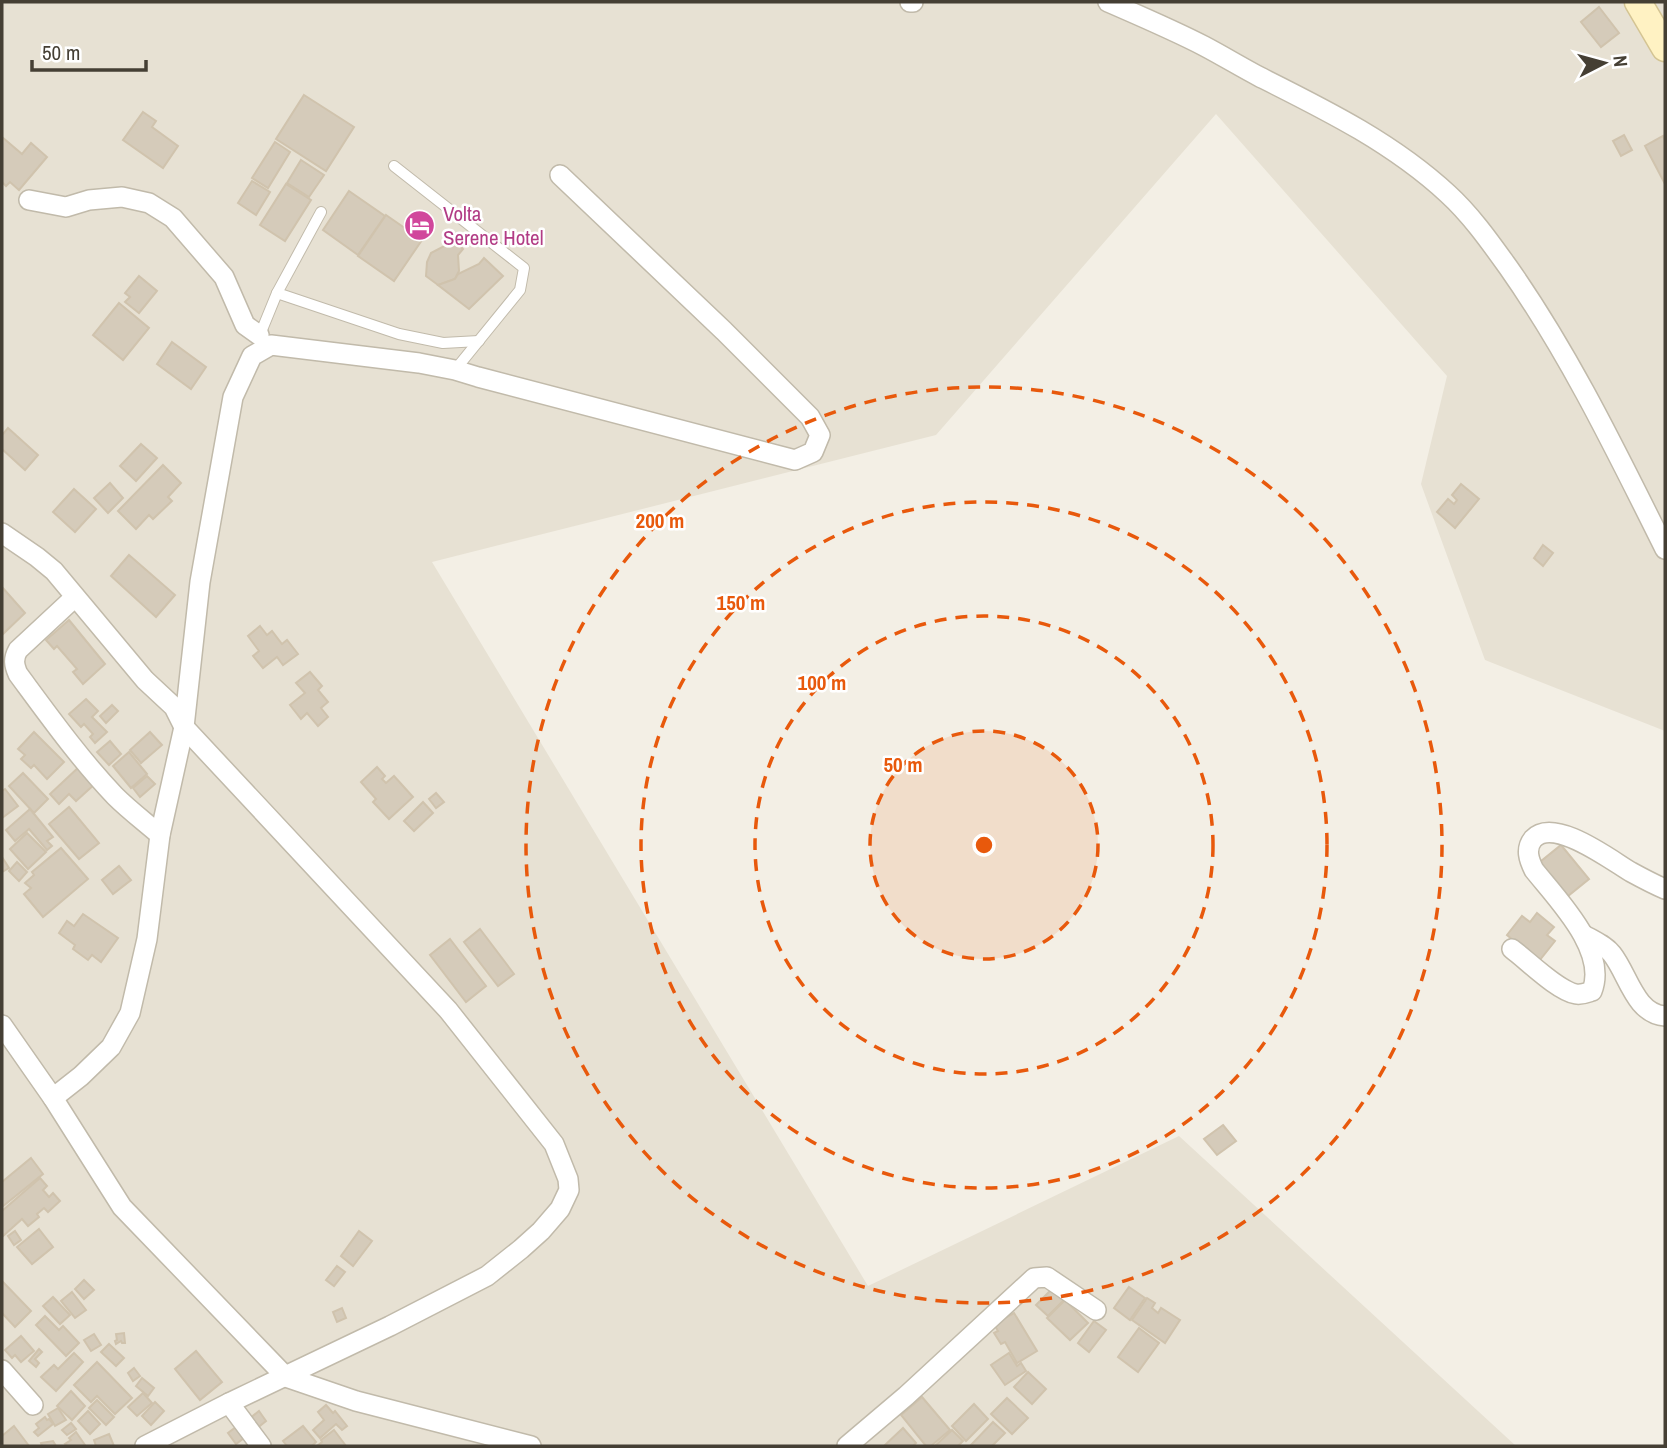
<svg xmlns="http://www.w3.org/2000/svg" width="1667" height="1448" viewBox="0 0 1667 1448" font-family="'Archivo Narrow',sans-serif">
<rect width="100%" height="100%" fill="#f3efe5"/>
<path fill="#e7e1d3" d="M2 2H1665V731L1485 660 1421 484 1447 376 1216 114 936 435 432 562 868 1286 1179 1136 1516 1446H2Z"/>
<g fill="#d5cbba" stroke="#d0c3ad" stroke-width="2">
<path d="M1599 7 1619 33 1601 47 1581 22Z"/>
<path d="M304 95 354 127 326 171 276 139Z"/>
<path d="M143 112 156 121 152 127 178 146 163 168 123 140Z"/>
<path d="M1624 135 1632 150 1621 156 1613 141Z"/>
<path d="M1663 136 1665 140V184L1645 146Z"/>
<path d="M2 137 22 154 31 143 47 157 19 190 10 182 6 186 2 182Z"/>
<path d="M275 142 290 152 268 188 252 178Z"/>
<path d="M301 160 324 175 309 197 287 183Z"/>
<path d="M252 181 270 192 256 215 238 203Z"/>
<path d="M286 184 311 200 285 241 260 225Z"/>
<path d="M349 191 385 216 358 255 323 230Z"/>
<path d="M386 215 422 240 394 281 358 256Z"/>
<path d="M450 243H457L463 249 458 255 459 271 455 279 438 285 426 276 427 262 431 253Z"/>
<path d="M484 258 503 276 469 309 438 285 455 279 458 274 479 264Z"/>
<path d="M139 276 157 291 139 313 125 302 130 297 125 293Z"/>
<path d="M119 303 149 328 123 360 93 335Z"/>
<path d="M172 342 206 367 191 389 157 364Z"/>
<path d="M8 428 38 455 25 470 2 449V435Z"/>
<path d="M141 444 157 458 136 481 120 466Z"/>
<path d="M163 465 181 483 168 497 172 501 153 519 149 515 136 529 118 511Z"/>
<path d="M110 483 123 498 108 513 94 498Z"/>
<path d="M1461 484 1479 499 1455 528 1437 512 1448 499 1454 504 1457 500 1452 495Z"/>
<path d="M74 489 96 509 75 532 53 512Z"/>
<path d="M1543 545 1553 553 1543 566 1534 558Z"/>
<path d="M129 555 175 595 156 617 111 576Z"/>
<path d="M2 587 25 613 3 634 2 633Z"/>
<path d="M69 620 105 664 83 684 73 672 77 669 57 646 54 649 46 640Z"/>
<path d="M260 626 267 635 272 631 282 644 287 640 298 654 283 665 277 657 263 668 253 656 259 651 248 636Z"/>
<path d="M310 672 322 686 318 690 328 702 321 708 328 717 318 726 307 713 301 719 290 705 305 693 296 683Z"/>
<path d="M86 699 98 711 92 717 107 732 95 743 90 737 93 734 84 724 81 727 69 714Z"/>
<path d="M112 705 118 711 106 723 100 716Z"/>
<path d="M34 732 64 762 47 779 34 765 31 768 21 759 25 755 18 749Z"/>
<path d="M150 732 162 745 141 763 130 750Z"/>
<path d="M110 741 121 754 109 765 97 752Z"/>
<path d="M129 752 147 774 131 788 113 766Z"/>
<path d="M80 766 96 783 76 801 69 794 59 804 50 794Z"/>
<path d="M377 767 385 776 382 779 386 783 394 776 413 797 389 819 373 802 376 799 361 782Z"/>
<path d="M23 773 48 799 34 813 9 786Z"/>
<path d="M147 776 155 784 140 797 133 788Z"/>
<path d="M5 789 18 806 2 818V791Z"/>
<path d="M436 793 444 802 436 808 429 799Z"/>
<path d="M423 802 433 813 414 831 404 821Z"/>
<path d="M69 807 99 843 79 859 49 824Z"/>
<path d="M30 809 53 837 47 841 52 846 47 850 29 829 15 841 6 830Z"/>
<path d="M27 833 46 852 28 869 10 849Z"/>
<path d="M1561 845 1589 879 1568 896 1540 862Z"/>
<path d="M61 848 88 879 43 917 24 894 31 888 25 883 34 875 32 872Z"/>
<path d="M2 857 9 868 2 872Z"/>
<path d="M17 862 27 872 19 881 9 871Z"/>
<path d="M119 866 131 880 113 894 102 880Z"/>
<path d="M1537 913 1554 927 1547 935 1555 941 1539 961 1507 935 1522 916 1530 922Z"/>
<path d="M83 914 118 938 101 962 92 955 88 960 73 949 75 945 59 933 67 921 74 926Z"/>
<path d="M480 929 514 974 498 986 464 942Z"/>
<path d="M450 939 486 986 466 1002 430 955Z"/>
<path d="M1223 1125 1236 1141 1217 1155 1204 1139Z"/>
<path d="M31 1158 43 1174 2 1207V1182Z"/>
<path d="M40 1178 47 1186 43 1190 49 1197 53 1193 60 1201 48 1212 44 1208 37 1214 39 1217 28 1226 22 1219 2 1237V1211Z"/>
<path d="M39 1229 53 1247 32 1264 17 1247Z"/>
<path d="M15 1231 21 1240 14 1245 8 1236Z"/>
<path d="M359 1231 372 1241 353 1266 341 1256Z"/>
<path d="M337 1266 345 1272 334 1286 326 1280Z"/>
<path d="M84 1280 94 1290 84 1299 75 1289Z"/>
<path d="M2 1281 31 1311 15 1327 2 1313Z"/>
<path d="M1129 1287 1145 1298 1130 1320 1114 1308Z"/>
<path d="M1053 1288 1065 1299 1048 1316 1036 1305Z"/>
<path d="M72 1292 86 1310 75 1318 61 1301Z"/>
<path d="M53 1297 70 1315 60 1324 43 1306Z"/>
<path d="M1147 1298 1155 1303 1152 1308 1158 1313 1161 1308 1180 1320 1165 1343 1132 1320Z"/>
<path d="M1065 1300 1088 1323 1070 1340 1047 1318Z"/>
<path d="M342 1308 346 1318 337 1322 333 1312Z"/>
<path d="M1014 1313 1037 1351 1017 1363 1005 1342 1001 1344 994 1333 998 1331 994 1324Z"/>
<path d="M45 1316 59 1330 63 1326 79 1343 66 1356 36 1325Z"/>
<path d="M1094 1321 1106 1330 1089 1352 1078 1343Z"/>
<path d="M1139 1328 1159 1343 1138 1372 1118 1357Z"/>
<path d="M124 1333 125 1343H122L121 1341 116 1344 115 1341 117 1340 116 1334Z"/>
<path d="M94 1334 101 1345 91 1351 84 1340Z"/>
<path d="M21 1336 34 1351 21 1362 15 1355 12 1358 5 1350Z"/>
<path d="M109 1344 124 1358 116 1366 101 1352Z"/>
<path d="M39 1349 42 1352 35 1359 39 1363 36 1367 29 1361Z"/>
<path d="M196 1351 222 1382 200 1400 175 1369Z"/>
<path d="M74 1353 83 1362 56 1391 41 1377 54 1365 58 1369Z"/>
<path d="M1009 1353 1017 1366 1021 1363 1026 1371 1005 1385 991 1365Z"/>
<path d="M97 1362 132 1398 115 1414 97 1396 91 1402 74 1385Z"/>
<path d="M134 1368 140 1376 133 1381 128 1373Z"/>
<path d="M1028 1372 1046 1389 1032 1404 1014 1387Z"/>
<path d="M142 1378 154 1388 148 1396 136 1386Z"/>
<path d="M71 1391 85 1406 72 1420 57 1406Z"/>
<path d="M143 1393 152 1403 137 1416 128 1407Z"/>
<path d="M922 1397 950 1430 931 1446H926L901 1415Z"/>
<path d="M1007 1398 1028 1418 1012 1434 991 1414Z"/>
<path d="M97 1400 114 1417 106 1425 89 1408Z"/>
<path d="M155 1402 164 1411 151 1425 142 1416Z"/>
<path d="M974 1404 988 1419 966 1441 952 1426Z"/>
<path d="M326 1405 333 1413 335 1411 347 1426 342 1430 336 1424 320 1438 313 1430 324 1420 318 1412Z"/>
<path d="M58 1408 66 1420 55 1426 48 1414Z"/>
<path d="M88 1411 100 1424 90 1434 78 1421Z"/>
<path d="M259 1411 266 1421 256 1429 249 1419Z"/>
<path d="M45 1417 47 1420 49 1419 53 1424 38 1436 34 1432 39 1428 36 1424Z"/>
<path d="M993 1422 1005 1433 992 1446H970Z"/>
<path d="M71 1423 76 1429 67 1435 62 1430Z"/>
<path d="M14 1426 29 1446H4L2 1444V1436Z"/>
<path d="M303 1426 316 1442 312 1446H287L283 1441Z"/>
<path d="M236 1427 244 1438 236 1444 228 1433Z"/>
<path d="M903 1428 916 1443 913 1446H886L885 1445Z"/>
<path d="M334 1430 346 1446H317L322 1442 321 1440Z"/>
<path d="M952 1430 963 1441 958 1446H935Z"/>
<path d="M76 1432 85 1445 83 1446H67L65 1444 71 1440 69 1438Z"/>
<path d="M109 1434 114 1446H96L94 1440Z"/>
<path d="M53 1441 56 1446H42L41 1443Z"/>
</g>
<g fill="none" stroke-linecap="round" stroke-linejoin="round">
<defs>
<g id="lane">
<path d="M394 166 524 268 520 290 455 370"/>
<path d="M277 293 399 334 443 343 479 341"/>
<path d="M259 337 277 293 321 212"/>
</g>
<g id="street">
<path d="M910 2H913"/>
<path d="M1108 2C1140 16 1173 30 1204 46 1223 56 1241 67 1260 77 1326 110 1393 143 1448 194 1471 215 1490 242 1508 267 1570 355 1617 453 1665 549"/>
<path d="M29 200 66 207 89 200 122 197 149 203 173 218 224 277 245 325 259 335"/>
<path d="M2 533 37 557 54 571 145 680 174 707 184 727 448 1010 554 1144 568 1179 569 1190 560 1209 541 1231 521 1249 487 1276 390 1326 229 1403 145 1446"/>
<path d="M75 597 18 650C13 659 14 665 18 674 49 716 79 758 115 796 129 810 145 822 160 835"/>
<path d="M1584 935C1593 940 1605 945 1612 954 1628 974 1635 1014 1665 1016"/>
<path d="M1512 949C1528 961 1558 991 1576 994 1582 995 1586 993 1592 991 1608 950 1557 899 1534 870 1529 860 1525 849 1533 839 1554 816 1612 861 1631 872 1642 878 1653 884 1665 889"/>
<path d="M2 1025 53 1098 122 1207 286 1377 356 1401 531 1446"/>
<path d="M53 1098 81 1076 111 1047 130 1013 147 939 160 835 184 727 200 582 233 397 252 356 271 345 419 363 455 370 478 377 795 460 813 452 820 435 810 417 724 331 560 175"/>
<path d="M2 1370 33 1405"/>
<path d="M229 1403 261 1446"/>
<path d="M847 1446 906 1396 1034 1278 1047 1277 1096 1310"/>
</g>
<path id="secondary" d="M1638 2 1665 48"/>
</defs>
<use href="#lane" stroke="#c1baaa" stroke-width="12"/>
<use href="#street" stroke="#c1baaa" stroke-width="22"/>
<use href="#secondary" stroke="#d4c493" stroke-width="29"/>
<use href="#lane" stroke="#fff" stroke-width="10"/>
<use href="#street" stroke="#fff" stroke-width="19"/>
<use href="#secondary" stroke="#fff2c3" stroke-width="26"/>
</g>
<circle cx="984" cy="845" r="114" fill="#e8590c" fill-opacity=".12"/>
<g fill="none" stroke="#e8590c" stroke-width="3.5" stroke-dasharray="12 9">
<circle cx="984" cy="845" r="114"/>
<circle cx="984" cy="845" r="229"/>
<circle cx="984" cy="845" r="343"/>
<circle cx="984" cy="845" r="458"/>
</g>
<defs>
<symbol id="hotel-disc" viewBox="-11 -11 22 22"><circle r="9.5" fill="#d1479c" stroke="#fff"/><path d="M-6-4.5h1.5V1H6V5H4.5V3h-9V5H-6ZM-4 0a1.8 1.8 0 1 1 3.6 0ZM.5 0V-2.5h3Q6-2.5 6 0Z" fill="#fff"/></symbol>
</defs>
<g fill-rule="evenodd">
<use href="#hotel-disc" x="402" y="208" width="35" height="35"/>
</g>
<g text-anchor="middle" stroke-width="5" stroke-linejoin="round" paint-order="stroke">
<g font-size="21" fill="#b23c85" stroke="#fff" text-anchor="start">
<text x="443" y="221">Volta<tspan x="443" dy="24">Serene Hotel</tspan></text>
</g>
</g>
<circle cx="984" cy="845" r="10" fill="#e8590c" stroke="#fff" stroke-width="3.5"/>
<g font-size="21" text-anchor="middle" font-weight="bold" fill="#e8590c" stroke="#fff" stroke-width="5" stroke-linejoin="round" paint-order="stroke">
<text x="660" y="528">200 m</text>
<text x="741" y="610">150 m</text>
<text x="822" y="690">100 m</text>
<text x="903" y="772">50 m</text>
</g>
<rect width="1667" height="1448" fill="none" stroke="#453f34" stroke-width="7"/>
<g transform="translate(1604 63) rotate(84)" stroke="#ffffff" stroke-width="5" paint-order="stroke">
<path d="M0-5L12 26L0 18L-12 26Z" fill="#453f34"/>
<text y="-10" font-size="19" font-weight="bold" text-anchor="middle" fill="#453f34">N</text>
</g>
<path d="M32 60v10h114v-10" fill="none" stroke="#453f34" stroke-width="3.5"/>
<text x="42" y="60" font-size="21" fill="#453f34" stroke="#ffffff" stroke-width="5" paint-order="stroke">50 m</text>
</svg>
